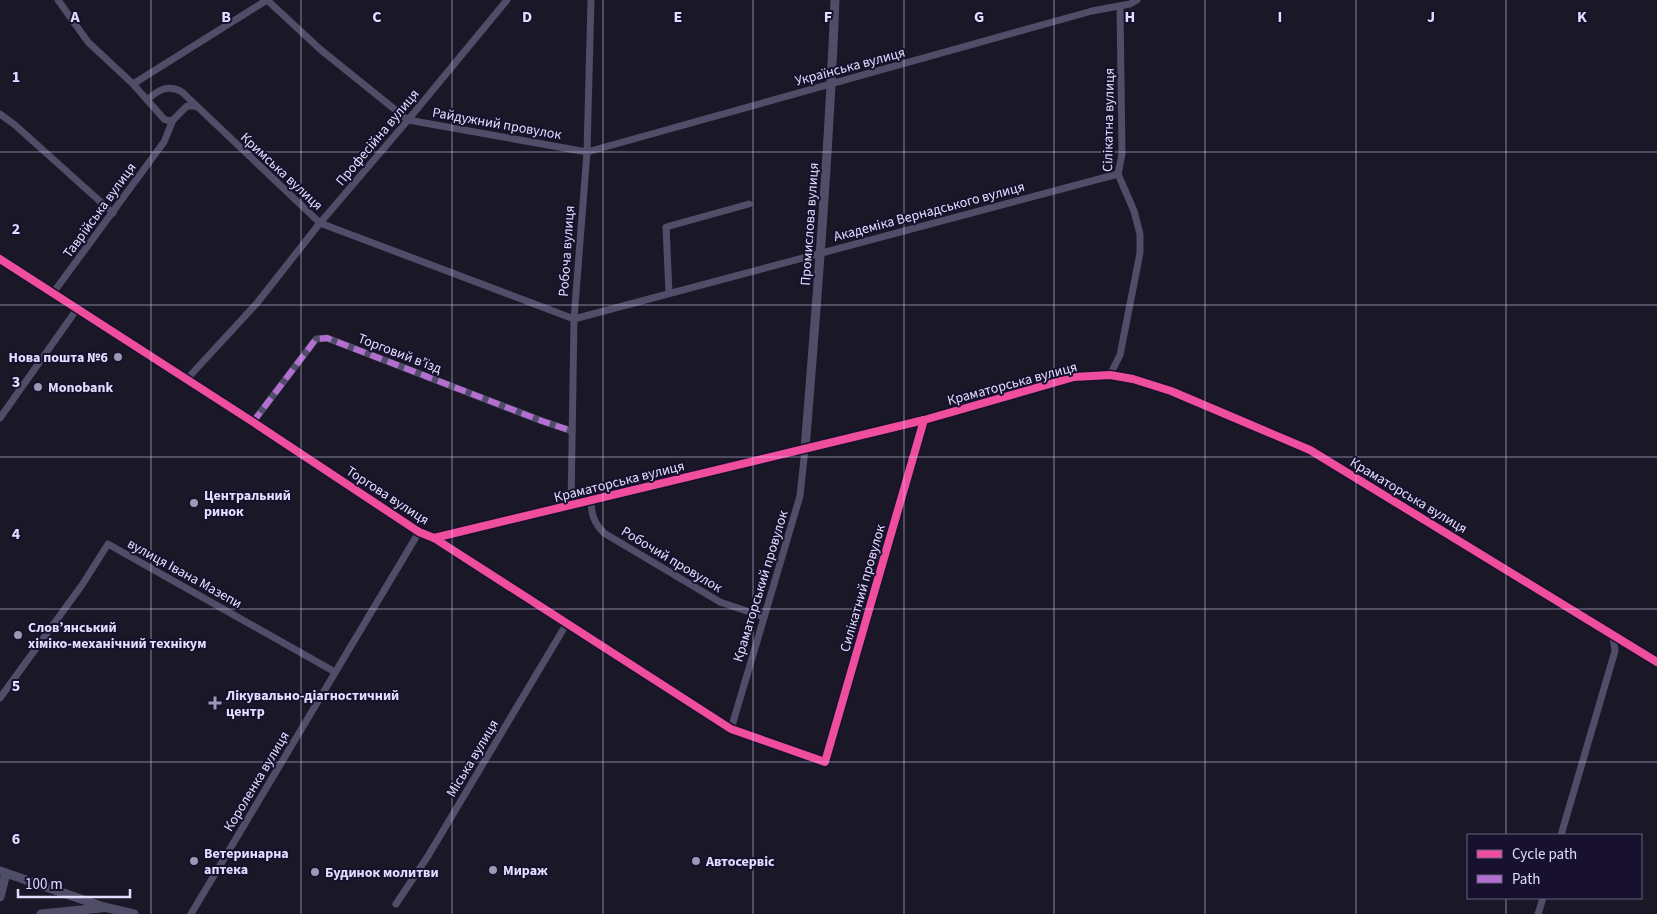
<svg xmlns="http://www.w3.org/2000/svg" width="1657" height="914" viewBox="0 0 1657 914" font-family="'Source Sans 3',sans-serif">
<rect width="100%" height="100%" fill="#1a1727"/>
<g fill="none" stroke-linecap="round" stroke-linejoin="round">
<g stroke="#4f4d67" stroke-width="7">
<path d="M58 0 88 42 133 84 164 119 169 121 173 120 187 106H194L197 107"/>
<path d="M267 0 321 50 408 120 587 152 1092 11 1130 4 1137 0"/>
<path d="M133 84 267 0"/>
<path d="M147 100C158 90 168 84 182 92L320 223 574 319 1118 174"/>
<path d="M0 114 15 125 113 213"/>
<path d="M53 293 164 142 173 120"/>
<path d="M669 293 666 227 749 204"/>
<path d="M1110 375 1120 355 1140 253V234L1134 211 1118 174 1122 154 1120 6"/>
<path d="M187 379 257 303 320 223 408 120 507 0"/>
<path d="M0 418 77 309"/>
<path d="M253 422 316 339 327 338 542 421 572 431"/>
<path d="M591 500C591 514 594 523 604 533L720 602 764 617"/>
<path d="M571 505 574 319 587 152 591 0"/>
<path d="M434 538 731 729 825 762 924 420"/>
<path d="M0 698 82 585 108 544 335 672"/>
<path d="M731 729 800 496 805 449"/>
<path d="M1561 835 1615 651 1613 636"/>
<path d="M396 904 428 856 567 623"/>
<path d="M191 914 419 532"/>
<path d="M1538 914 1543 898"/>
</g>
<g stroke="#4f4d67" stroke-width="9">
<path d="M0 259 253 422 419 532 434 538 924 420 1074 377 1110 375 1133 379 1171 391 1310 450 1657 662"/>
<path d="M805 449C817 299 829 150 835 0"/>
<path d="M0 871 104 907 134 914"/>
<path d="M0 897 6 873"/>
<path d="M41 914 101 908"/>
</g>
<path stroke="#b36fd0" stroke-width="6" stroke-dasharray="12 6" stroke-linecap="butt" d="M253 422 316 339 327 338 542 421 572 431"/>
<defs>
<g id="cycleway">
<path d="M0 259 253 422 419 532 434 538 731 729 825 762 924 420"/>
<path d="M434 538 924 420 1074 377 1110 375 1133 379 1171 391 1310 450 1657 662"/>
</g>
</defs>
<use href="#cycleway" stroke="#17112d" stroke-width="11"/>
<use href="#cycleway" stroke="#ef4d9e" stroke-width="8"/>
</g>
<path fill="none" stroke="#e3ddff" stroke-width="1" stroke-opacity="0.55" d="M151 0V914M301 0V914M452 0V914M603 0V914M753 0V914M904 0V914M1054 0V914M1205 0V914M1356 0V914M1506 0V835M0 152H1657M0 305H1657M0 457H1657M0 609H1657M0 762H1657M1506 898V914"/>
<g fill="#9d98b3" stroke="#17112d" stroke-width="2">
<circle cx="118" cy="357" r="5"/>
<circle cx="38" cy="387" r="5"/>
<circle cx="194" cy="503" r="5"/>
<circle cx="18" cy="635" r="5"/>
<path d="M212.5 695.5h5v5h5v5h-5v5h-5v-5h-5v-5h5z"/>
<circle cx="194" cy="861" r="5"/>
<circle cx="696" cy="861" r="5"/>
<circle cx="493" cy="870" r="5"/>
<circle cx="315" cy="872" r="5"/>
</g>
<g text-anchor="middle" stroke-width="4" stroke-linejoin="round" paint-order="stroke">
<g font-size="14" fill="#e3ddff" stroke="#17112d">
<text transform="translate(850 66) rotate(-15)" y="5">Українська вулиця</text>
<text transform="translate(1108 120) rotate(-89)" y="5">Сілікатна вулиця</text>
<text transform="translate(497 123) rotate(10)" y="5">Райдужний провулок</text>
<text transform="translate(377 137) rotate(-50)" y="5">Професійна вулиця</text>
<text transform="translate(282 171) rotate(43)" y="5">Кримська вулиця</text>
<text transform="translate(99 210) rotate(-54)" y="5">Таврійська вулиця</text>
<text transform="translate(929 211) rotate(-15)" y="5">Академіка Вернадського вулиця</text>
<text transform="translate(809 224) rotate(-86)" y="5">Промислова вулиця</text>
<text transform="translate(566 251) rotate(-86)" y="5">Робоча вулиця</text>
<text transform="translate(400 353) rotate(21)" y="5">Торговий в’їзд</text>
<text transform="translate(1012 383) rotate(-15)" y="5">Краматорська вулиця</text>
<text transform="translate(619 481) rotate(-14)" y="5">Краматорська вулиця</text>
<text transform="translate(388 495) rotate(33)" y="5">Торгова вулиця</text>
<text transform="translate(1409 495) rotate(31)" y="5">Краматорська вулиця</text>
<text transform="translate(672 559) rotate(31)" y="5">Робочий провулок</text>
<text transform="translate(185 573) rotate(29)" y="5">вулиця Івана Мазепи</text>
<text transform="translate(760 586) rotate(-73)" y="5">Краматорський провулок</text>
<text transform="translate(862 588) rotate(-74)" y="5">Силікатний провулок</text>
<text transform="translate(472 758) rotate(-59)" y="5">Міська вулиця</text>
<text transform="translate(256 781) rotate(-59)" y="5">Короленка вулиця</text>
</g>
<g font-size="14" font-weight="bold" fill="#e3ddff" stroke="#17112d" text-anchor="start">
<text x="108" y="362" text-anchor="end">Нова пошта №6</text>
<text x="48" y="392">Monobank</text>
<text x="204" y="500">Центральний<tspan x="204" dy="16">ринок</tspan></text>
<text x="28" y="632">Слов’янський<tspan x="28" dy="16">хіміко-механічний технікум</tspan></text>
<text x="226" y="700">Лікувально-діагностичний<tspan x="226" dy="16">центр</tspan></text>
<text x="204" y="858">Ветеринарна<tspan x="204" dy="16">аптека</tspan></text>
<text x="706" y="866">Автосервіс</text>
<text x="503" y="875">Мираж</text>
<text x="325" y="877">Будинок молитви</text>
</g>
</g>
<g font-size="16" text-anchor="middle" font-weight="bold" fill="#e3ddff" stroke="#17112d" stroke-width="4" stroke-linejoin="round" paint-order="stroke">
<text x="75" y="22">A</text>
<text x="226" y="22">B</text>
<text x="377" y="22">C</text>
<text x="527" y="22">D</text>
<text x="678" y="22">E</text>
<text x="828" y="22">F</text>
<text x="979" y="22">G</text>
<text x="1130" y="22">H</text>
<text x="1280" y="22">I</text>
<text x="1431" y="22">J</text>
<text x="1582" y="22">K</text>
<text x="16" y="82">1</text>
<text x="16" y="234">2</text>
<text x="16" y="387">3</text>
<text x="16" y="539">4</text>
<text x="16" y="691">5</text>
<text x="16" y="844">6</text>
</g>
<rect x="1467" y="834" width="175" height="65" fill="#17112d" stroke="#696381"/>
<rect x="1477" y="850" width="25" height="8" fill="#ef4d9e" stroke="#696381"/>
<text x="1512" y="859" font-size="15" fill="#e3ddff">Cycle path</text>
<rect x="1477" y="875" width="25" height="8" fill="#b36fd0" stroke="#696381"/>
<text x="1512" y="884" font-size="15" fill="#e3ddff">Path</text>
<path d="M18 889v8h112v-8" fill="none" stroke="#e3ddff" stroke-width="2.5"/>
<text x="25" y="889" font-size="15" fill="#e3ddff" stroke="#17112d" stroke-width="4" paint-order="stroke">100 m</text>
</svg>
